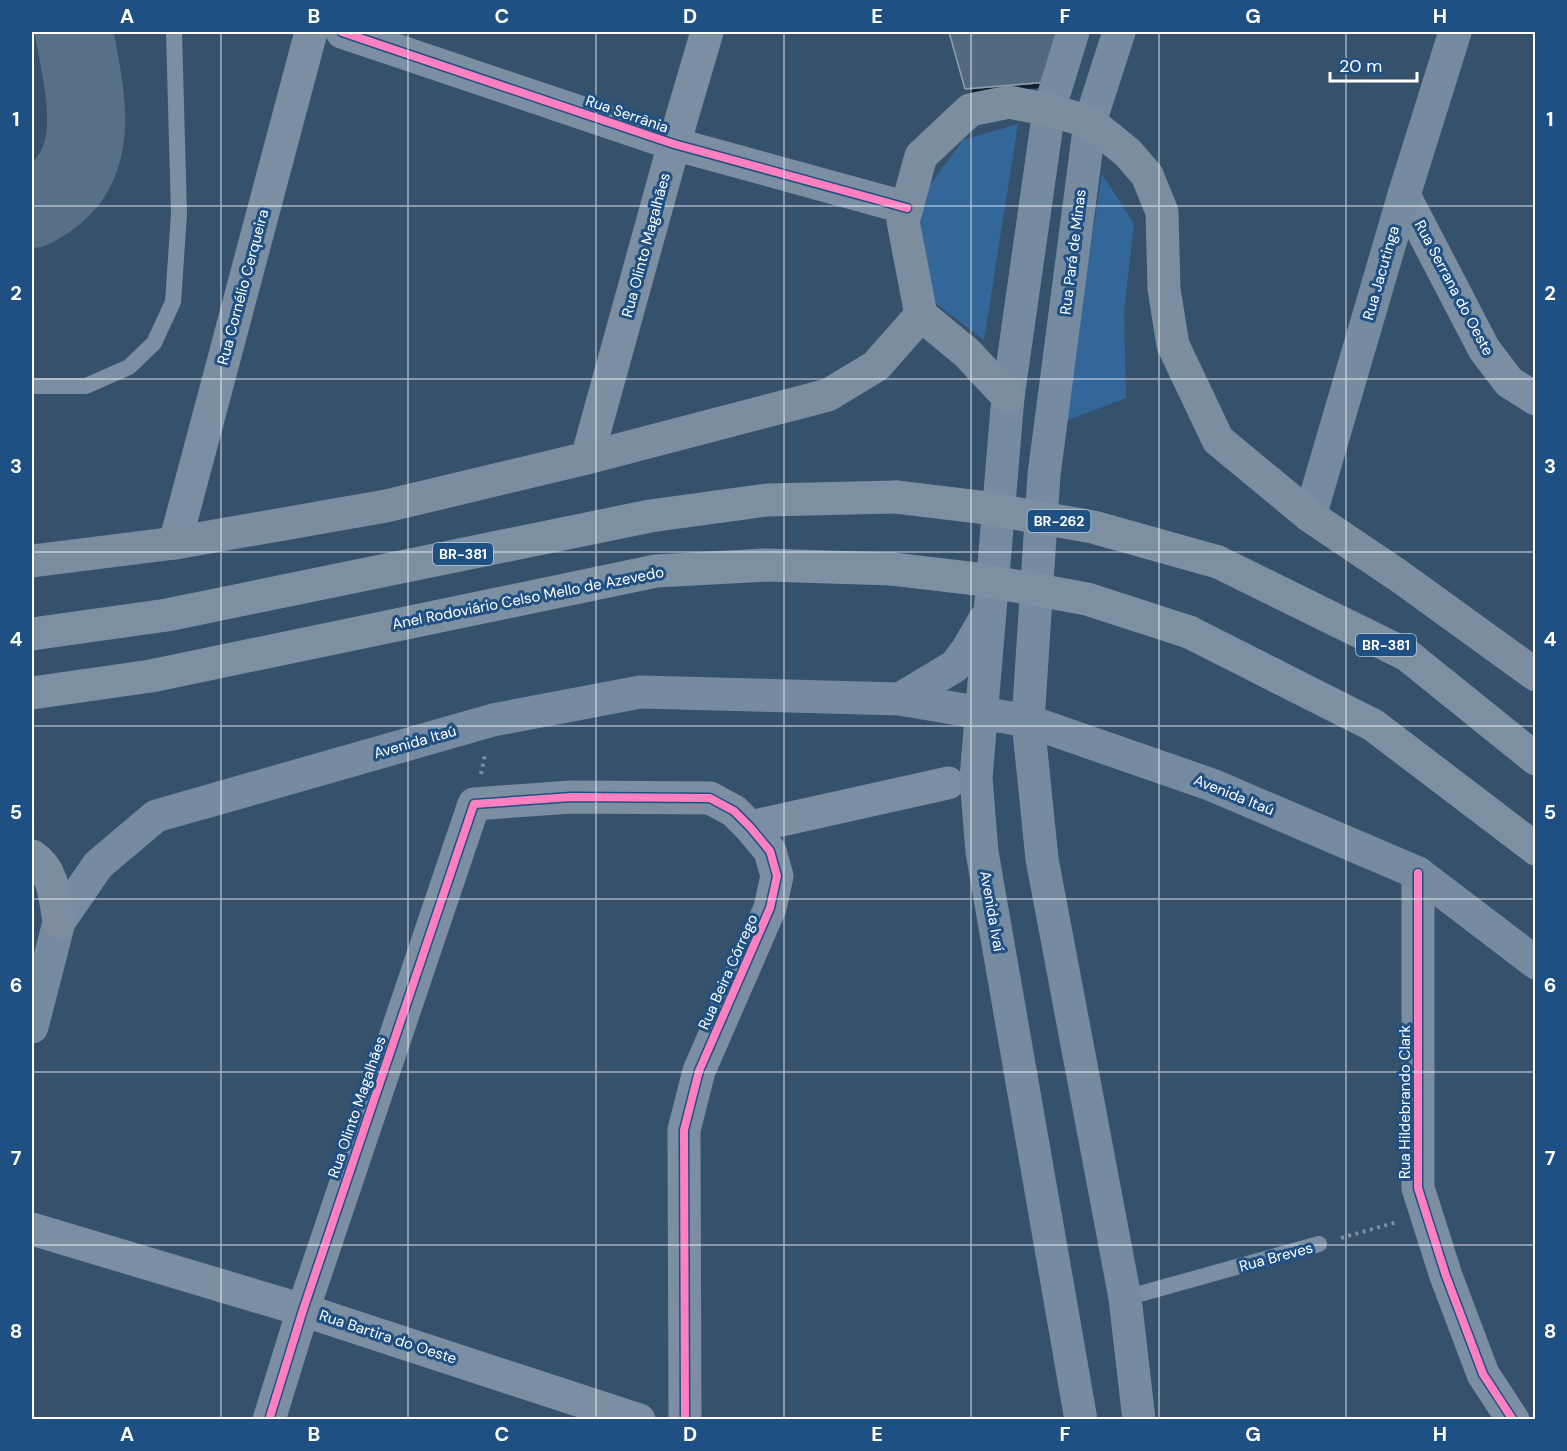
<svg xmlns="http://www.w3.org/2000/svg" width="1567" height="1451" viewBox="0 0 1567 1451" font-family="'DM Sans',sans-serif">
<defs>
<filter id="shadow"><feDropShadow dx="6" dy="4" stdDeviation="0" flood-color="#0009"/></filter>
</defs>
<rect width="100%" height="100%" fill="#35516c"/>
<g fill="#33679a">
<path d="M1018 124 984 340 934 302 913 208 963 140Z"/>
<path d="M1102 174 1134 224 1124 312 1126 398 1063 422Z"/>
</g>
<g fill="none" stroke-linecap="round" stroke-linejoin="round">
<path stroke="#587087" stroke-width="78" d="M32 209C107 172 86 98 74 32"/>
</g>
<path fill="#53697f" stroke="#8fa0b1" stroke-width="1.5" filter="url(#shadow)" d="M949 32H1063L1048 82 965 89Z"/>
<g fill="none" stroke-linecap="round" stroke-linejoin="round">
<g stroke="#7c8fa2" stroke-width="4" stroke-dasharray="3 4.5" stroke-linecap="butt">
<path d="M481 774 485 755"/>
<path d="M1341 1238 1397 1222"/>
</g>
<g stroke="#7c8fa2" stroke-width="16">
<path d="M32 386H86L129 367 154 343 173 302 179 214 174 32"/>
<path d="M1125 1298 1319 1244"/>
</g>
<g stroke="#7c8fa2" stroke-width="33">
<path d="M342 32 674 144 907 208"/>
<path d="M1404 195 1484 349 1509 382 1536 399"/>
<path d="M587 458 674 144 707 32"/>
<path d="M175 543 311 32"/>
<path d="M750 827 948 783"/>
<path d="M1418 873V1188L1446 1276 1483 1374 1513 1420"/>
<path d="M32 1229 303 1310 639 1420"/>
<path d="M269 1420 303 1310 474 804 571 797 710 798 734 811 750 827 770 851 777 876 770 908 699 1071 684 1130 685 1420"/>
</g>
<g stroke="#768b9f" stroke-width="33">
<path d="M1073 32 1049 110 1008 397 976 778 982 852 1081 1420"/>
<path d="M1119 32 1090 122 1044 475 1028 721 1042 859 1125 1298 1139 1420"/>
<path d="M1310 516 1404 195 1455 32"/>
<path d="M900 699 955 666 967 650 985 619"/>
<path d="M32 1027 59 922 98 865 156 816 493 720 640 692 900 699 1028 721 1212 785 1418 873 1536 963"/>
</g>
<g stroke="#7b8d9f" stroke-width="33">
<path d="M921 315 903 221 921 156 970 110 1009 102 1049 110 1090 122 1128 153 1147 175 1162 212 1164 289 1173 345 1218 440 1310 516 1399 576 1536 675"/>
<path d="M921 315 967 353 1008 397"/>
<path d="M32 561 175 543 386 506 587 458 828 395 876 366 921 315"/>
<path d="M32 856C54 870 55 898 59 922"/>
</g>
<g stroke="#7c90a2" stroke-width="33">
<path d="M1218 562 1407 655 1536 759"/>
<path d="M1189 632 1373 725 1536 849"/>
<path d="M32 634 167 615 650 516 767 500 896 497"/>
<path d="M32 693 151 676 656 571 766 565 892 569"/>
</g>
<g stroke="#7c90a2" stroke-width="33">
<path d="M896 497 979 507 1093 527 1218 562"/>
<path d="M892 569 977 579 1087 599 1189 632"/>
</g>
<defs>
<g id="cycleway">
<path d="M342 32 674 144 907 208"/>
<path d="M1418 873V1188L1446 1276 1483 1374 1513 1420"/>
<path d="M269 1420 303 1310 474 804 571 797 710 798 734 811 750 827 770 851 777 876 770 908 699 1071 684 1130 685 1420"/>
</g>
</defs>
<use href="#cycleway" stroke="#1f5083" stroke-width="11"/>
<use href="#cycleway" stroke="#ff80c0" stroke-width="8"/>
</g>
<path fill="none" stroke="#fff" stroke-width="1.5" stroke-opacity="0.55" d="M221 32V1420M408 32V1420M596 32V1420M784 32V1420M971 32V1420M1159 32V1420M1346 32V1420M32 206H1536M32 379H1536M32 552H1536M32 726H1536M32 899H1536M32 1072H1536M32 1245H1536"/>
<g text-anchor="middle" stroke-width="6" stroke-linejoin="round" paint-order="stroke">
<g fill="#1f5083" stroke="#bccada" stroke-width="1.5">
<rect x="1027.5" y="510" width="63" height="22" rx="4.5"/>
<rect x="433" y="543" width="60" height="22" rx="4.5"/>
<rect x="1356" y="634" width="60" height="22" rx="4.5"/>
</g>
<g font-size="14" font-weight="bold" fill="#fff">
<text x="1059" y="526">BR-262</text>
<text x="463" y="559">BR-381</text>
<text x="1386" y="650">BR-381</text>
</g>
<g font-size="15" fill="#fff" stroke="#1f5083">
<text transform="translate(627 114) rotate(19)" y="5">Rua Serrânia</text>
<text transform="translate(646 245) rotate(-75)" y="5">Rua Olinto Magalhães</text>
<text transform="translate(1073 252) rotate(-83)" y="5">Rua Pará de Minas</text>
<text transform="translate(1381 273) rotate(-74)" y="5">Rua Jacutinga</text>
<text transform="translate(243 287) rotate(-75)" y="5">Rua Cornélio Cerqueira</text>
<text transform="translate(1454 288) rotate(62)" y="5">Rua Serrana do Oeste</text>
<text transform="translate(528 598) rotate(-11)" y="5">Anel Rodoviário Celso Mello de Azevedo</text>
<text transform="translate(415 742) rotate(-16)" y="5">Avenida Itaú</text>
<text transform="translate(1234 795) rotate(22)" y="5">Avenida Itaú</text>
<text transform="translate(992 911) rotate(80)" y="5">Avenida Ivaí</text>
<text transform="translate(728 972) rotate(-66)" y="5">Rua Beira Córrego</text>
<text transform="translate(1405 1102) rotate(-90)" y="5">Rua Hildebrando Clark</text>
<text transform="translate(357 1107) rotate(-71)" y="5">Rua Olinto Magalhães</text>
<text transform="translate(1276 1257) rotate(-15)" y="5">Rua Breves</text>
<text transform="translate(388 1337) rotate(18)" y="5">Rua Bartira do Oeste</text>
</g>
</g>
<rect width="1567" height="1451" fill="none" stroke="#1f5083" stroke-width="66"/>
<path d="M1330 72v9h87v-9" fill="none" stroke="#ffffff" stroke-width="3"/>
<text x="1339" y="72" font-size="18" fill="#ffffff" stroke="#1f5083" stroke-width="4.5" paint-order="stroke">20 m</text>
<rect x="33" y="33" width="1501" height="1385" fill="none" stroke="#fff" stroke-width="2"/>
<g font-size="20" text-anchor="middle" font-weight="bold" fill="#fff">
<text x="127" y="23">A</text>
<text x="314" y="23">B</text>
<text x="502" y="23">C</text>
<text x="690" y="23">D</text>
<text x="877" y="23">E</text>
<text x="1065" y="23">F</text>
<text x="1253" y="23">G</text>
<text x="1440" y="23">H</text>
<text x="16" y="126">1</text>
<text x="1550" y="126">1</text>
<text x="16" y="300">2</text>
<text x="1550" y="300">2</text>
<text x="16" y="473">3</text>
<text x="1550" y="473">3</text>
<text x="16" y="646">4</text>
<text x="1550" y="646">4</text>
<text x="16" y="819">5</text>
<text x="1550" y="819">5</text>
<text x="16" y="992">6</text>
<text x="1550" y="992">6</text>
<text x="16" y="1165">7</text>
<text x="1550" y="1165">7</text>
<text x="16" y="1338">8</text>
<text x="1550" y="1338">8</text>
<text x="127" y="1441">A</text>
<text x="314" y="1441">B</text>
<text x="502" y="1441">C</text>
<text x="690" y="1441">D</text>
<text x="877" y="1441">E</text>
<text x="1065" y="1441">F</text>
<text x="1253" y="1441">G</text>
<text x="1440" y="1441">H</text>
</g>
</svg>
